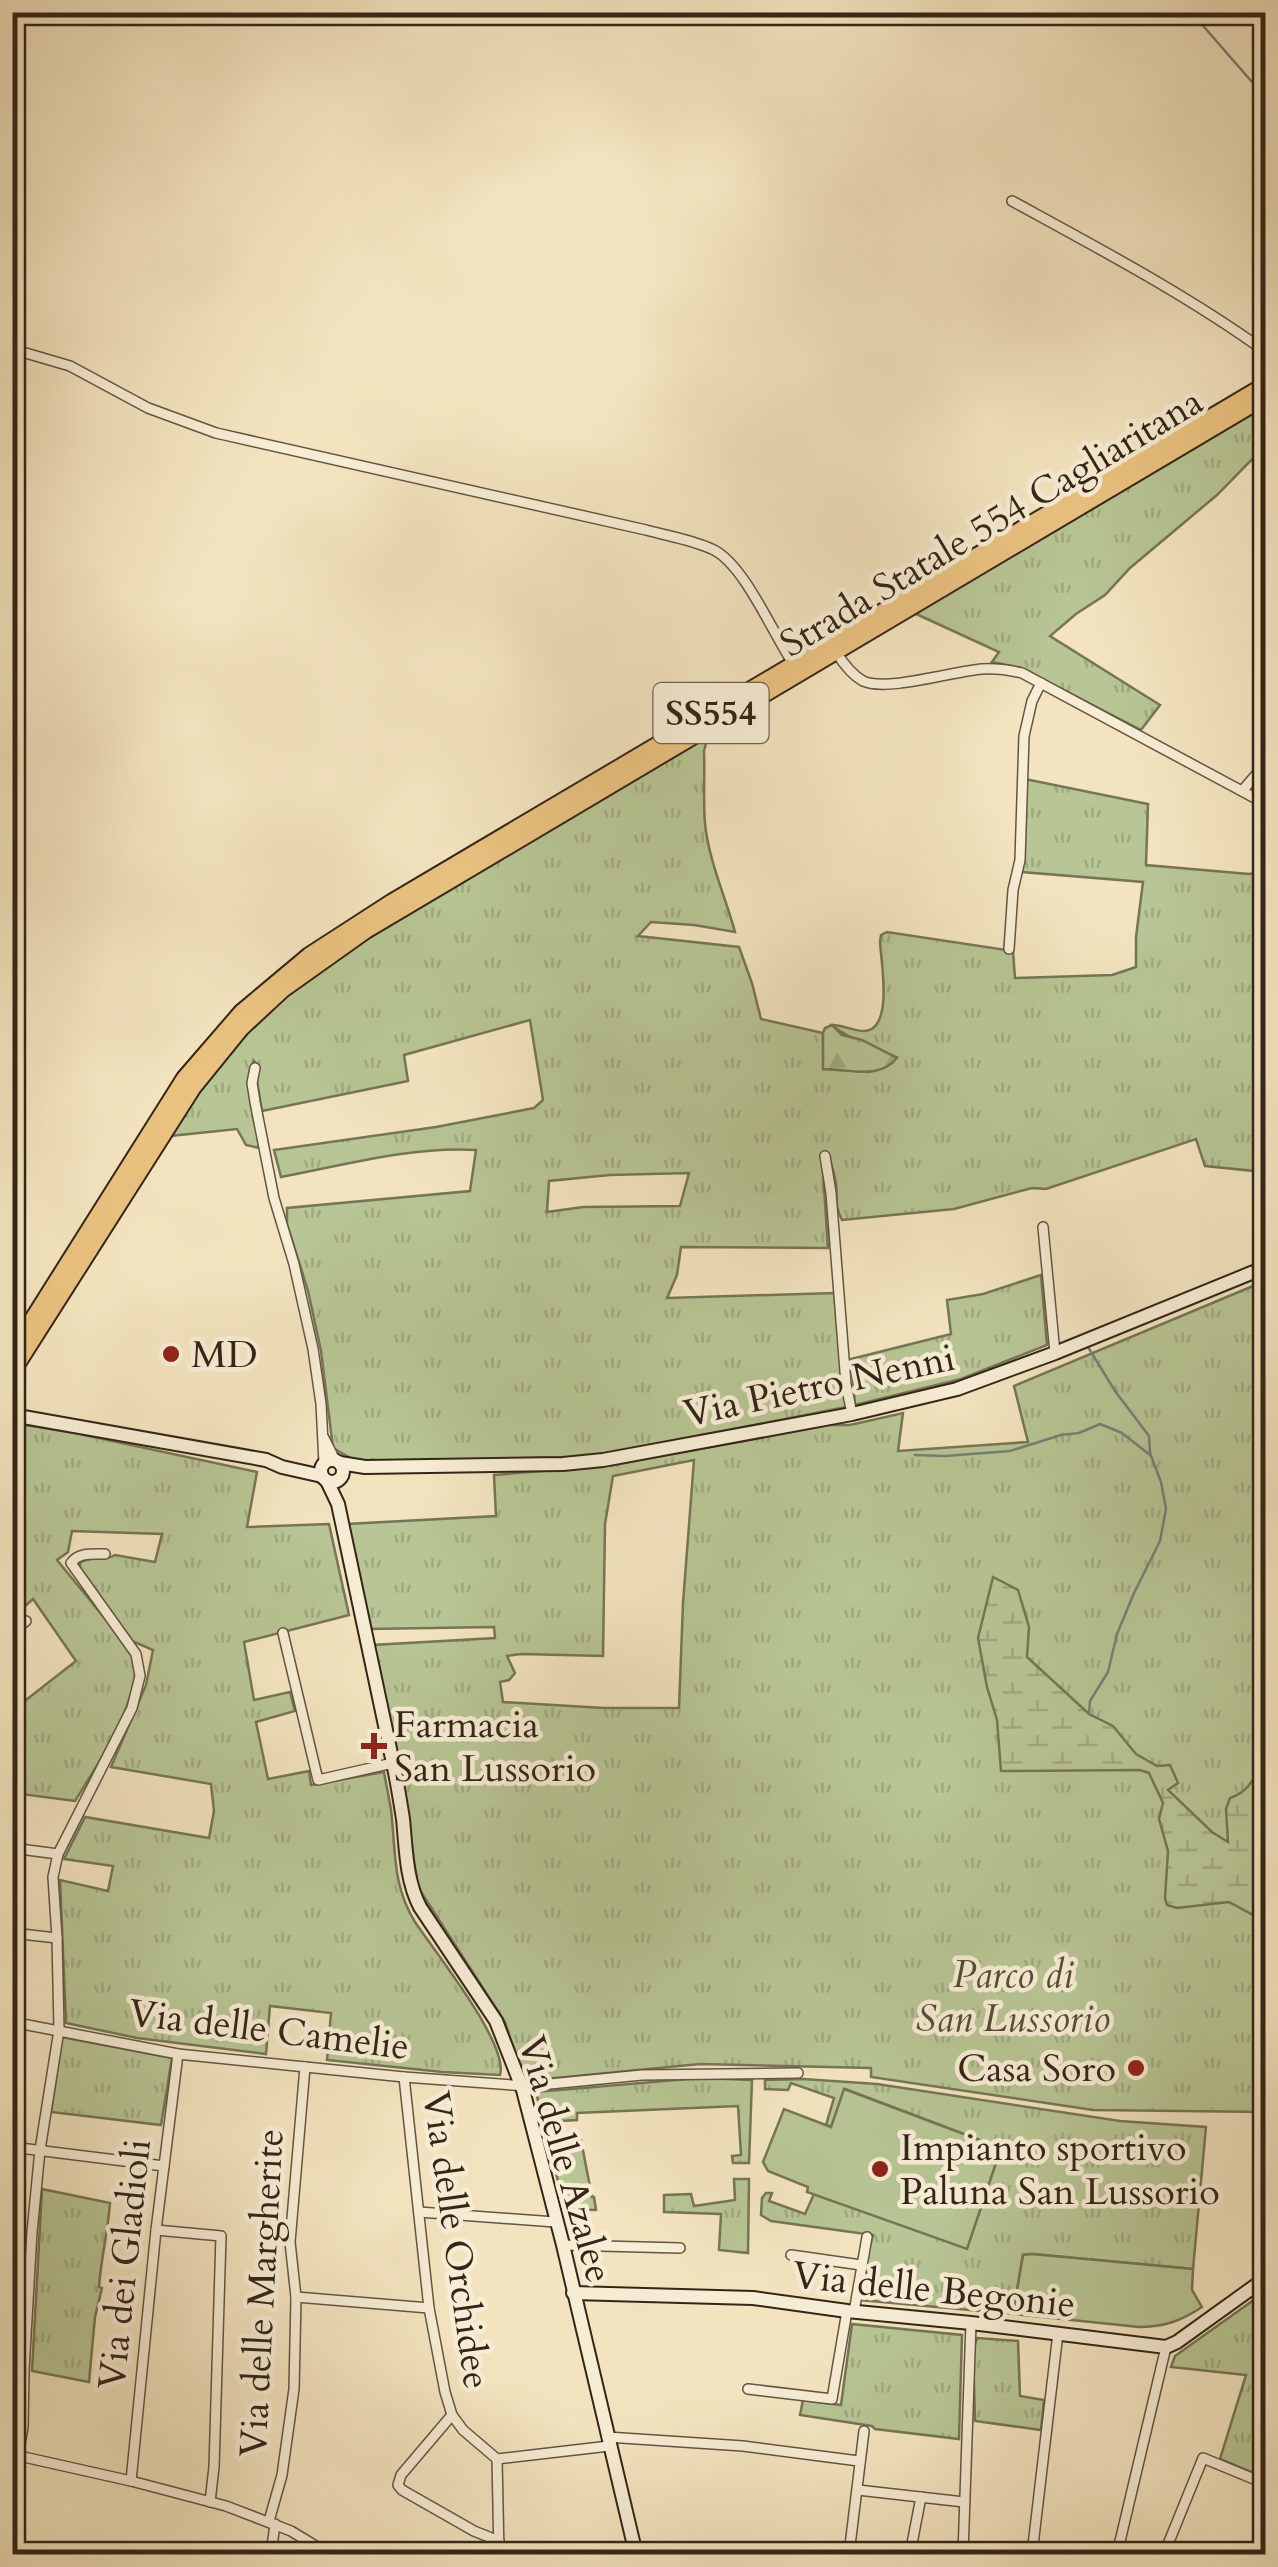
<svg xmlns="http://www.w3.org/2000/svg" width="1278" height="2567" viewBox="0 0 1278 2567" font-family="Cardo,serif">
<defs>
<pattern id="grass-tufts" width="24" height="20" patternUnits="userSpaceOnUse" patternTransform="scale(2.5)"><rect width="24" height="20" fill="#b8c594"/><path d="M3 7l-1-3M5 7V3M7 7l1-3M15 17l-1-3M17 17v-4M19 17l1-3" fill="none" stroke="#9fa97f"/></pattern>
<pattern id="forest-firs" width="22" height="20" patternUnits="userSpaceOnUse" patternTransform="scale(2.5)"><rect width="22" height="20" fill="#b8c594"/><path d="M5 1l3.5 6h-7zM16 11l3.5 6h-7z" fill="#9fa97f"/></pattern>
<pattern id="wetland-marsh" width="20" height="14" patternUnits="userSpaceOnUse" patternTransform="scale(2.5)"><rect width="20" height="14" fill="#b8c594"/><path d="M1 5h8M5 5V1M11 12h8M15 12V8" fill="none" stroke="#9fa97f"/></pattern>
</defs>
<rect width="100%" height="100%" fill="#f3e4bf"/>
<filter id="stains"><feTurbulence type="fractalNoise" baseFrequency=".002" numOctaves="4"/><feColorMatrix values="0 0 0 0 .2 0 0 0 0 .09 0 0 0 0 .02 0 0 0 .5 -.17"/></filter>
<radialGradient id="worn" r=".72"><stop offset=".6" stop-color="#630" stop-opacity="0"/><stop offset="1" stop-color="#630" stop-opacity=".3"/></radialGradient>
<g fill="url(#grass-tufts)" stroke="#767556" stroke-width="2.5" fill-rule="evenodd">
<path d="M1265 403V446L1217 495 1130 568 1105 595 1076 614 1050 636 1160 705 1141 730 1021 668 992 662 999 652 914 613Z"/>
<path d="M701 739 707 740 704 751C705 775 703 800 705 824 709 861 725 896 735 932L694 925 651 922 638 936 739 947 752 983 761 1019 823 1033 824 1069 869 1072 896 1057C878 1050 844 1037 832 1025 843 1025 854 1031 864 1031 894 1030 881 962 880 942L881 935 887 932 1013 951 1015 978 1112 975 1136 967V937L1143 882 1022 872 1025 779 1148 804 1146 865 1249 874 1265 871V1172L1205 1166 1196 1139 1046 1189 1032 1188 954 1209 842 1220C834 1206 838 1197 836 1184 835 1175 831 1165 829 1156H822L828 1248 681 1247 677 1275 667 1298 834 1293 846 1407 629 1450 576 1457 365 1462 354 1460 333 1448 321 1351 308 1291 287 1224V1208L470 1191 476 1150C412 1146 344 1165 281 1177L274 1150 436 1127 534 1108 543 1100 530 1020 404 1055 408 1081 262 1111 256 1076 259 1067 254 1061 249 1074 259 1148 246 1145 237 1129 170 1136 174 1125 225 1056 286 995 362 941ZM689 1173 680 1206 583 1207 547 1212 549 1181 610 1175Z"/>
<path d="M1041 1275 1047 1345 961 1379 855 1405 851 1359 951 1334 947 1300 983 1294Z"/>
<path d="M1265 1281V2112L1093 2110 871 2077V2068L700 2064 545 2079 534 2080 520 2069 505 2022 419 1889C412 1859 411 1828 405 1797 396 1746 385 1695 373 1645L495 1638 494 1627 369 1629 347 1524 496 1516 494 1475 614 1465 829 1425H850L903 1413 898 1451 1028 1442 1014 1386ZM694 1460 683 1603 679 1708H604L503 1702 500 1682 509 1680 515 1673 507 1656 521 1654 603 1656 605 1524 613 1476Z"/>
<path d="M13 1423 75 1433 257 1472 247 1527 329 1524 349 1615 244 1642 254 1700 290 1692 295 1711 256 1722 268 1779 309 1771 311 1785 384 1772C386 1784 389 1797 391 1810 396 1851 392 1885 415 1922 435 1952 509 2044 500 2075L442 2072 327 2060 331 2013 270 2006 266 2054 137 2038 66 2023 60 1880 108 1891 113 1866 64 1859 85 1817 209 1838 214 1811 211 1784 111 1767 146 1685 153 1650 132 1641 80 1569V1563C90 1555 104 1562 115 1555L155 1562 162 1534 72 1531 68 1552 57 1560 126 1644C133 1654 137 1669 134 1682 126 1722 96 1767 75 1801L13 1793V1710L76 1661 33 1599 13 1617Z"/>
<path d="M62 2037 172 2058 161 2125 51 2112Z"/>
<path d="M699 2078 752 2080 749 2163H733L732 2156 741 2155 738 2106 577 2113V2120L543 2122 536 2092Z"/>
<path d="M803 2079 877 2084 1120 2121 1206 2127 1193 2269 1032 2254 1023 2255 1013 2314 861 2300 864 2267 873 2235 771 2221 761 2215 762 2198 766 2193H772L769 2201 805 2214 814 2194 967 2248 1001 2148 845 2089 832 2127 826 2125 834 2098 791 2083 788 2090 765 2089V2080Z"/>
<path d="M580 2135 592 2197H594L596 2210 565 2209 547 2137Z"/>
<path d="M734 2179H749L748 2253 719 2250 721 2214 664 2212V2195L691 2194 694 2206 735 2200Z"/>
<path d="M42 2189 110 2203C108 2231 101 2258 99 2287L102 2288 95 2317 89 2382 32 2371Z"/>
<path d="M1265 2292V2478L1220 2459 1246 2375 1171 2367 1175 2356Z"/>
<path d="M852 2324 962 2335 959 2439 875 2429 872 2426 800 2415 803 2400 841 2405Z"/>
<path d="M977 2338 1018 2341 1020 2396 1044 2400 1041 2430 975 2421 973 2350Z"/>
</g>
<path fill="url(#forest-firs)" stroke="#767556" stroke-width="2.5" d="M832 1025 842 1035 862 1040 897 1058C879 1080 849 1069 823 1069V1033L825 1028Z"/>
<path fill="url(#wetland-marsh)" stroke="#767556" stroke-width="2.5" d="M993 1577 1018 1590 1029 1627 1027 1657 1089 1714 1113 1726 1136 1754 1157 1766 1170 1765 1178 1783 1168 1790 1212 1832 1228 1842 1226 1809 1230 1798C1253 1790 1249 1777 1265 1770V1821L1258 1826 1255 1842 1265 1866V1910L1255 1916 1229 1902 1177 1908 1167 1905 1165 1898 1168 1851 1159 1819 1163 1803 1149 1773 1140 1770 1001 1771 997 1720 987 1687 978 1638Z"/>
<g fill="#b8c594" stroke="#767556" stroke-width="2.5">
<path d="M844 2089 1001 2148 967 2249 807 2192 808 2187 768 2171 763 2162 784 2109 831 2127Z"/>
<path d="M1032 2254 1193 2269 1192 2290 1202 2307C1181 2321 1164 2327 1139 2327L1013 2314 1023 2255Z"/>
</g>
<g fill="none" stroke-linecap="round" stroke-linejoin="round">
<g stroke="#738079" stroke-width="2.5">
<path d="M1191 12 1266 98"/>
<path d="M1088 1347 1115 1391 1149 1436 1150 1453 1161 1482 1166 1509 1160 1541 1134 1593 1117 1634 1108 1672 1090 1701 1089 1714"/>
<path d="M915 1455 945 1456 1010 1451 1061 1435 1079 1433 1100 1424 1122 1433 1150 1455"/>
</g>
<defs>
<g id="street">
<path d="M1012 201C1098 248 1187 295 1266 352"/>
<path d="M12 349 70 366 148 408 216 433 646 530C668 536 694 540 714 550 745 566 773 634 794 665"/>
<path d="M836 652C843 663 852 675 863 681 887 692 954 671 982 669 997 668 1009 670 1022 673L1266 804"/>
<path d="M1243 790 1266 763"/>
<path d="M1009 949 1013 890 1020 860 1024 736 1032 701 1041 683"/>
<path d="M255 1068 252 1083 255 1102 274 1198 294 1264 313 1349 321 1404 324 1463"/>
<path d="M825 1156 831 1193 846 1384 852 1414"/>
<path d="M1043 1227 1055 1353"/>
<path d="M324 1438 335 1460"/>
<path d="M12 1632 26 1621"/>
<path d="M283 1633 318 1780 393 1763"/>
<path d="M12 1848 58 1854"/>
<path d="M12 1933 57 1938"/>
<path d="M12 2022 178 2054 404 2077 512 2085 529 2086 642 2075 798 2073"/>
<path d="M404 2077 429 2308 445 2392 452 2415 463 2430 497 2459 609 2446"/>
<path d="M12 2147 164 2166"/>
<path d="M419 2212 555 2222"/>
<path d="M156 2230 221 2236 214 2467 210 2502"/>
<path d="M563 2245 680 2248"/>
<path d="M791 2255 861 2265"/>
<path d="M296 2297 429 2308"/>
<path d="M854 2312 867 2237"/>
<path d="M748 2389 832 2399 847 2311"/>
<path d="M452 2415 401 2475 398 2485 402 2490 474 2531 499 2541"/>
<path d="M607 2437 743 2446 859 2461"/>
<path d="M15 2455 131 2481 226 2506 291 2531 329 2554"/>
<path d="M18 2456 23 2427 24 2370 32 2232 40 2150 59 2030 57 1938 53 1877 58 1854 132 1708 140 1676 136 1654 71 1563C79 1552 92 1554 105 1554"/>
<path d="M497 2459 499 2554"/>
<path d="M131 2481 156 2230 178 2054"/>
<path d="M858 2490 964 2502"/>
<path d="M269 2521 282 2475 294 2389 296 2297 290 2242 305 2067"/>
<path d="M635 2551H738"/>
<path d="M271 2554 275 2524"/>
<path d="M849 2554 864 2431"/>
<path d="M910 2554 921 2497"/>
<path d="M963 2554 971 2323"/>
<path d="M1032 2554 1058 2333"/>
<path d="M1117 2554 1166 2347"/>
<path d="M1164 2554 1203 2458 1266 2484"/>
</g>
<g id="secondary">
<path d="M12 1415 266 1460 282 1467 322 1476"/>
<circle cx="332" cy="1471" r="11"/>
<path d="M340 1463 365 1467 563 1464 603 1460 852 1414 957 1389 1055 1353 1266 1267"/>
<path d="M327 1481 338 1504 393 1763C397 1781 400 1800 403 1819 406 1849 406 1880 420 1907L496 2021 523 2090 563 2245 636 2554"/>
<path d="M573 2293 753 2298 847 2311 971 2323 1166 2347 1177 2342 1266 2278"/>
</g>
<g id="primary">
<path d="M12 1351 184 1078 241 1012 309 955 391 902 1266 384"/>
<path d="M12 1373 194 1087 241 1029 283 990 366 931 1266 397"/>
</g>
</defs>
<use href="#street" stroke="#645542" stroke-width="12"/>
<use href="#secondary" stroke="#342518" stroke-width="16"/>
<use href="#primary" stroke="#342518" stroke-width="18"/>
<use href="#street" stroke="#f7edd5" stroke-width="9"/>
<use href="#secondary" stroke="#f7edd5" stroke-width="12"/>
<use href="#primary" stroke="#eac280" stroke-width="14"/>
</g>
<g fill="#8f2418" stroke="#f7edd5" stroke-width="4">
<circle cx="171" cy="1354" r="10"/>
<path d="M369 1731h10v10h10v10h-10v10h-10v-10h-10v-10h10z"/>
<circle cx="1136" cy="2068" r="10"/>
<circle cx="880" cy="2169" r="10"/>
</g>
<g text-anchor="middle" stroke-width="9" stroke-linejoin="round" paint-order="stroke">
<rect fill="#f7edd5" stroke="#6e6151" stroke-width="2.5" x="653.5" y="683" width="115" height="60" rx="8"/>
<g font-size="35" font-weight="bold" fill="#342518">
<text x="711" y="725">SS554</text>
</g>
<g font-size="38" fill="#342518" stroke="#f7edd5">
<text transform="translate(991 522) rotate(-31)" y="13">Strada Statale 554 Cagliaritana</text>
<text transform="translate(819 1385) rotate(-12)" y="13">Via Pietro Nenni</text>
<text transform="translate(269 2029) rotate(7)" y="13">Via delle Camelie</text>
<text transform="translate(566 2159) rotate(74)" y="13">Via delle Azalee</text>
<text transform="translate(457 2240) rotate(82)" y="13">Via delle Orchidee</text>
<text transform="translate(124 2264) rotate(-84)" y="13">Via dei Gladioli</text>
<text transform="translate(934 2289) rotate(6)" y="13">Via delle Begonie</text>
<text transform="translate(261 2293) rotate(-87)" y="13">Via delle Margherite</text>
</g>
<g font-size="38" fill="#342518" stroke="#f7edd5" text-anchor="start">
<text x="191" y="1367">MD</text>
<text x="394" y="1737">Farmacia<tspan x="394" dy="44">San Lussorio</tspan></text>
<text x="1116" y="2081" text-anchor="end">Casa Soro</text>
<text x="900" y="2160">Impianto sportivo<tspan x="900" dy="44">Paluna San Lussorio</tspan></text>
</g>
<g font-size="38" font-style="italic" fill="#554d37" stroke="#f7edd5">
<text x="1013" y="1987">Parco di<tspan x="1013" dy="44">San Lussorio</tspan></text>
</g>
</g>
<rect width="1278" height="2567" fill="none" stroke="#f3e4bf" stroke-width="50"/>
<rect x="15" y="15" width="1248" height="2537" fill="none" stroke="#342518" stroke-width="5"/>
<rect x="25" y="25" width="1228" height="2517" fill="none" stroke="#342518" stroke-width="2.5"/>
<rect width="100%" height="100%" filter="url(#stains)"/>
<rect width="100%" height="100%" fill="url(#worn)"/>
</svg>
